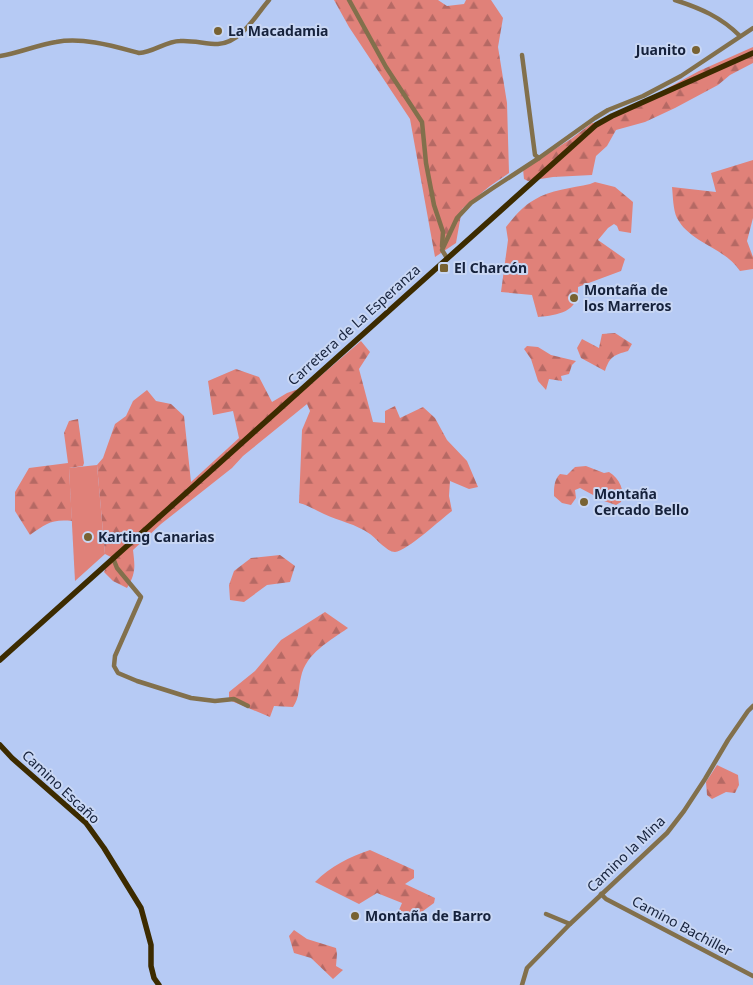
<svg xmlns="http://www.w3.org/2000/svg" width="753" height="985" viewBox="0 0 753 985" font-family="'Noto Sans',sans-serif">
<defs>
<pattern id="forest-firs" width="22" height="20" patternUnits="userSpaceOnUse" patternTransform="scale(1.25)"><rect width="22" height="20" fill="#e08179"/><path d="M5 1l3.5 6h-7zM16 11l3.5 6h-7z" fill="#b56964"/></pattern>
</defs>
<rect width="100%" height="100%" fill="#b6caf4"/>
<path fill="#e08179" d="M97 465 105 554 75 581 69 468Z"/>
<g fill="url(#forest-firs)">
<path d="M334 0H438L447 6 464 4 466 0H491L503 18 498 47 507 103 509 173 490 186 462 209 456 243 435 257 410 119 349 27Z"/>
<path d="M753 47V63L730 75 718 85 675 108 645 122 616 130 607 146 596 156 592 175 553 177 528 181 524 179 523 169 571 139 592 123 606 122 699 71Z"/>
<path d="M753 160V218L747 241 753 257V269L740 271C724 247 690 243 677 218 673 210 673 196 672 187L716 192 711 173Z"/>
<path d="M595 182 615 187 633 202 631 233 619 231 617 226 614 224 608 228 598 240 625 259 621 271 578 287C579 312 559 315 538 317L532 295 501 292 508 240 506 227C514 217 523 206 534 200 550 190 572 188 590 184Z"/>
<path d="M615 333 632 344 628 351C614 355 610 356 605 371L581 358 577 348 582 339 599 348 602 334Z"/>
<path d="M361 341 370 352 359 369 373 422 385 423V411L395 406 400 418 423 407 435 418 447 440 467 461 478 487 469 489 450 481 449 496 452 511C441 519 407 551 395 552 387 552 377 539 370 534 356 524 339 521 324 514 315 510 308 505 299 503L302 430 310 411 307 404 243 456 232 468 161 524 133 550C135 567 136 573 127 588L113 581 104 572 111 557 105 554 97 465 103 458 115 424 126 416 133 401 147 390 156 401 171 404 184 416 191 482 239 438 233 411 213 415 208 381 236 369 259 377 272 402 287 393 310 385Z"/>
<path d="M527 346 538 347 551 355 576 361 572 365 569 374 561 376 562 381 549 379 546 390 538 381 531 359 524 349Z"/>
<path d="M78 419 84 463 83 466 69 468 72 521C51 519 46 524 30 535L15 511V492L29 468 68 463 64 433 69 421Z"/>
<path d="M586 466 604 473 609 472C620 479 625 490 621 502L616 505 604 501 602 497 595 496 580 488 575 490 576 498 571 505 562 503 554 496C554 487 554 480 560 474L567 475 575 467Z"/>
<path d="M280 555 295 566 290 582 267 585 244 602 230 600 229 585 234 571 251 558Z"/>
<path d="M325 612 348 628C330 641 306 653 301 677 298 689 300 697 293 707L274 706 270 717 229 700V692L255 671 281 640Z"/>
<path d="M717 765 738 775 739 785 735 793 726 792 712 799 707 795 706 782Z"/>
<path d="M370 850 414 870V878L405 884 435 898 434 903 423 911 415 923 396 917 402 903 377 893 359 904 315 882C331 866 349 857 370 850Z"/>
<path d="M294 930 307 939 336 948 337 954 336 966 343 970 333 979 311 958 294 953 289 936Z"/>
</g>
<g fill="none" stroke-linecap="round" stroke-linejoin="round">
<g stroke="#82704c" stroke-width="4.5">
<path d="M349 0 386 67 422 122 426 163 434 205 443 232 442 246"/>
<path d="M675 0C700 8 721 17 740 36"/>
<path d="M522 55 535 155 539 158"/>
<path d="M0 56C19 53 37 45 56 42 83 37 113 46 139 53 154 52 166 41 180 41 193 40 205 44 218 44 241 43 256 15 269 0"/>
<path d="M447 258 442 250 457 218 471 203 493 188 539 158 595 118 608 110 643 96 681 76 753 28"/>
<path d="M113 558 117 568 141 597 115 656 114 666 118 673 137 681 191 698 215 701 234 699 248 706"/>
<path d="M601 894 606 899 753 976"/>
<path d="M546 914 570 924"/>
<path d="M522 985 527 968 570 924 667 833 684 811 705 779 728 740 748 711 753 706"/>
</g>
<g stroke="#3c2b00" stroke-width="5.5">
<path d="M0 660 596 125 612 116 753 53"/>
<path d="M0 745 12 758 86 823 104 848 141 908 151 945V966L154 978 159 985"/>
</g>
</g>
<g fill="#786232" stroke="#c9d7f4" stroke-width="2">
<circle cx="218" cy="31" r="5"/>
<circle cx="696" cy="50" r="5"/>
<rect x="439" y="263" width="10" height="10" rx="2.5"/>
<circle cx="574" cy="298" r="5"/>
<circle cx="584" cy="502" r="5"/>
<circle cx="88" cy="537" r="5"/>
<circle cx="355" cy="916" r="5"/>
</g>
<g text-anchor="middle" stroke-width="4" stroke-linejoin="round" paint-order="stroke">
<g font-size="14" font-weight="bold" fill="#16223c" stroke="#c9d7f4" text-anchor="start">
<text x="228" y="36">La Macadamia</text>
<text x="686" y="55" text-anchor="end">Juanito</text>
<text x="454" y="273">El Charcón</text>
<text x="584" y="295">Montaña de<tspan x="584" dy="16">los Marreros</tspan></text>
<text x="594" y="499">Montaña<tspan x="594" dy="16">Cercado Bello</tspan></text>
<text x="98" y="542">Karting Canarias</text>
<text x="365" y="921">Montaña de Barro</text>
</g>
<g font-size="14" fill="#16223c" stroke="#c9d7f4">
<text transform="translate(354 325) rotate(-42)" y="5">Carretera de La Esperanza</text>
<text transform="translate(61 787) rotate(43)" y="5">Camino Escaño</text>
<text transform="translate(626 854) rotate(-44)" y="5">Camino la Mina</text>
<text transform="translate(682 926) rotate(28)" y="5">Camino Bachiller</text>
</g>
</g>
</svg>
